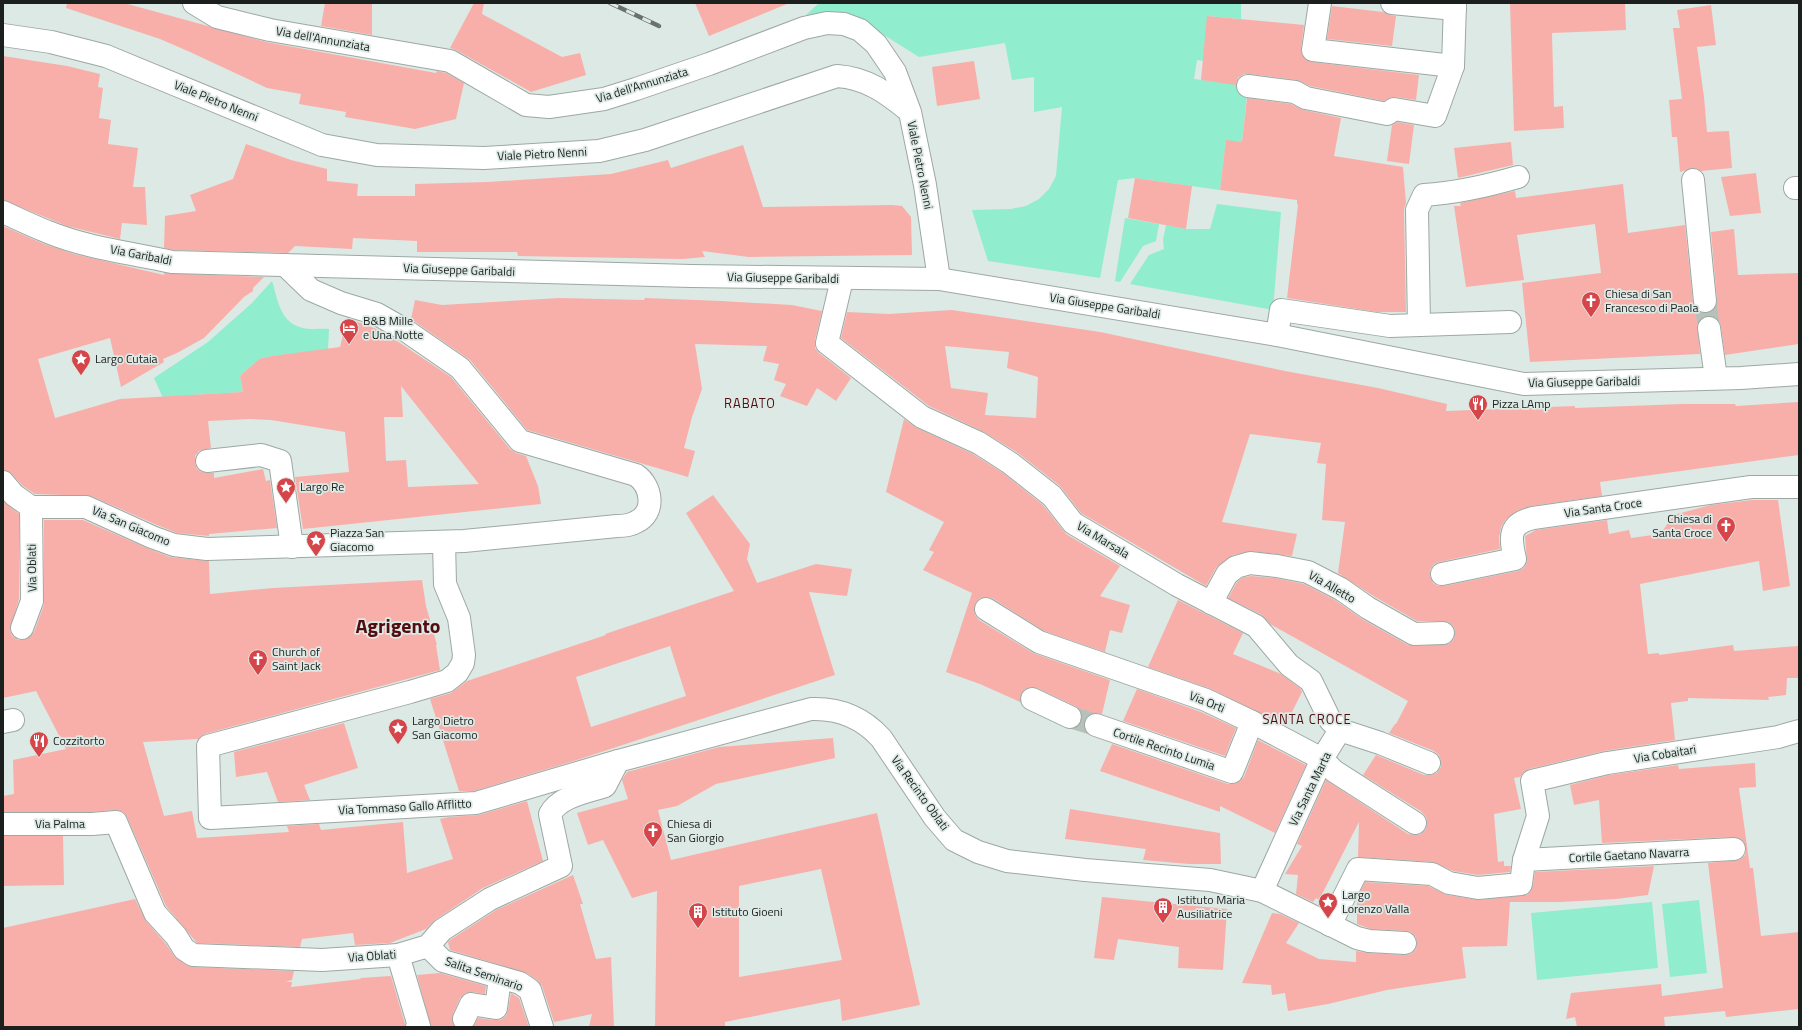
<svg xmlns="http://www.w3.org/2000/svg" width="1802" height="1030" viewBox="0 0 1802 1030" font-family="'Titillium Web',sans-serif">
<rect width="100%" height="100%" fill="#dde9e4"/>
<g fill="#90edcd">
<path d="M819 3H1241V19L1207 16 1231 65 1197 60 1194 79 1242 85 1247 95 1242 142 1226 141 1220 190 1135 178 1118 180 1100 278 988 261 972 210 1011 209 1026 206 1039 199 1049 189 1056 176 1062 107 1034 112V77L1012 80 1005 43 919 57 857 18 827 13 806 15Z"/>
<path d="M1217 204 1281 212 1273 310 1130 284 1149 255 1164 249 1163 240 1166 225 1186 229H1210Z"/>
<path d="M1125 218 1159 224 1156 241 1143 246 1120 282 1115 281Z"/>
<path d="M272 281C278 300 280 323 303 328 311 330 321 328 329 329L328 350 272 356 259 359 240 376 243 392 191 395 164 400 154 378 208 342 252 303Z"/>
<path d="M1699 900 1707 973 1670 977 1662 904Z"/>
<path d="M1652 902 1658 968 1537 980 1531 913Z"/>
</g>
<g fill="#f8afaa" fill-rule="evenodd">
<path d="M67 3H124L266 42 436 73 437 71 446 73 464 83 456 119 415 129 345 117 346 112 299 104 301 94 267 88 190 52 160 39 66 8Z"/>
<path d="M325 3H372V35L321 26Z"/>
<path d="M474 3H484L482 14 562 57 580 53 586 75 531 92 456 50 450 48Z"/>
<path d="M695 3H787V4L709 36Z"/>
<path d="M1510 3H1625L1626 30 1552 33 1554 107 1563 106 1564 128 1514 131Z"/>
<path d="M1711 5 1716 45 1697 47 1704 97 1707 132 1729 131 1732 168 1701 171 1692 168 1680 172 1677 137H1672L1669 100 1682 99 1673 28H1680L1677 10Z"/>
<path d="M1332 6 1383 12 1390 15 1396 16 1392 46 1327 39Z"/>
<path d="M1207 16 1304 25 1301 49 1302 55 1306 60 1312 62 1419 75 1416 100 1396 97H1391L1384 101 1310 86 1297 80 1250 74H1244L1238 78 1236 85 1201 80Z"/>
<path d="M3 56 67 66 100 74 98 87 103 88 99 118 111 120 108 144 138 148 133 187H145L147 225 122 223 120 239 67 226 3 200Z"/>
<path d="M974 61 980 99 937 106 932 67Z"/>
<path d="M1247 98 1291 104 1304 110 1341 118 1334 156 1403 167 1406 203 1404 210 1406 312H1377L1287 298 1298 205 1297 204V200L1220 190 1226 140 1242 142Z"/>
<path d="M1397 122 1414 125 1409 164 1387 161 1392 125Z"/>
<path d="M1511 142 1513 165 1458 178 1454 148Z"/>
<path d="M246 144 291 160 327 169V181L358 184 357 196H415V184L488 182 611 174 668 160 671 168 743 145 763 207 892 205 902 206 911 217 912 255 749 257 702 251 705 257 682 259 518 256 517 252H417V241L353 238 352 249 295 246 288 253 173 250 164 248 165 216 196 211 190 195 233 179Z"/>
<path d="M1756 173 1761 213 1730 216 1721 177Z"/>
<path d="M1135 178 1192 186 1186 229 1128 218Z"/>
<path d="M1623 184 1628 233 1685 225 1693 302 1695 308 1700 312 1706 313 1712 311 1716 306 1717 300 1711 232 1734 229 1738 275 1799 273V344L1725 355 1721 326 1719 321 1714 317 1708 316 1701 318 1697 324 1700 354 1530 362 1522 283 1601 273 1595 224 1517 235 1524 280 1466 287 1454 206H1461L1460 203 1515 191 1516 198Z"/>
<path d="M3 226 44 244 74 254 164 275V273L264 277 253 288V291L244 297 204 338 177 353 163 359 164 362 121 387 110 338 38 359 55 418 120 399 243 392 240 376 259 359 272 356 340 347 347 318 382 331 451 377 510 449 516 453 526 456 538 486 541 504 303 529 295 477 349 472 345 432 271 420 250 419 208 421 211 448 199 451 195 456V463L197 469 202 472 214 473V478L263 469 266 481 270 480 277 528 209 534V536L177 533 157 525 91 496 35 494 23 486 12 474 3 470ZM401 386 471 474 479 484 408 487 406 460 386 461 384 417H403Z"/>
<path d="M560 298 644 300 645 298 721 301 792 305 822 311 815 340V348L819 353 851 378 836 401 817 388 807 406 780 396 786 384 774 380 779 364 763 361 767 346 695 344 702 389 692 417 684 448 695 451 688 477 527 430 470 360 411 319 415 300 442 305Z"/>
<path d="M952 310 1100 332 1285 371 1378 388 1447 404 1446 411 1575 406V408L1682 404H1735L1736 406 1799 402V455L1600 482 1602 496 1531 506 1519 510 1506 519 1501 527 1499 538 1500 549 1439 562 1434 564 1430 570V576L1433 583 1438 586H1444L1518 571 1524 568 1527 562 1525 536 1536 530 1607 520 1609 534 1629 530 1631 538 1660 534 1671 519 1677 514 1711 505 1752 500H1778L1790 586 1763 591 1759 561 1640 584 1644 620 1648 654 1659 653V655L1733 645 1734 651 1799 646V678H1787L1786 695 1768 697 1769 700 1688 698V701L1671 703 1675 740 1604 751 1529 769 1524 772 1520 777 1514 778 1521 809 1494 814 1498 862 1504 861V866H1511L1510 872 1478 875 1453 871 1433 862 1358 857 1359 822 1319 900 1316 898 1313 902 1296 894 1298 875 1285 874 1302 846 1297 844 1326 780 1408 834 1415 835 1421 834 1426 829 1427 823 1426 817 1422 812 1363 775 1376 755 1424 775H1430L1437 773 1441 767V761L1439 755 1434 751 1389 733 1395 724H1396L1408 701 1270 624 1262 615 1228 598 1237 582 1242 578 1251 576 1275 578 1304 584 1335 600 1362 619 1408 645 1414 646 1449 644 1454 639 1455 632 1454 627 1449 622 1443 621H1417L1375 597 1338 573 1345 522 1322 520 1326 464 1317 463 1321 443 1250 434 1222 522 1297 534 1292 556 1251 551 1233 555 1216 568 1206 586 1081 513 1060 486 1018 453 984 432 929 406 841 338 847 312 889 314ZM945 346 1009 352 1007 368 1038 377 1036 418 985 415 988 393 951 388Z"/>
<path d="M904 419 917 428 973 454 1003 473 1043 505 1066 534 1120 566 1100 596 1130 605 1122 633 1110 630 1105 652 1044 631 992 598 987 597 980 598 976 602 974 608 975 615 979 620 1033 653 1110 680 1102 714 1094 713 1088 716 1084 721V729L1078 727 1081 722 1082 716 1080 710 1075 706 1037 688 1031 687 1025 689 1021 694 1020 702 980 684 946 672 972 593 923 570 934 552 929 550 944 522 886 492Z"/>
<path d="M713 495 750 544 747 559 757 583 816 564 852 569 847 596 809 592 835 675 577 760 474 791H459L430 699 451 693 467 681 606 635 605 634 734 591 686 513ZM670 646 686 696 591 727 576 677Z"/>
<path d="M3 501 19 514V599L10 630 12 636 18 640H24L30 637 34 632 44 605V520H83L147 548 170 557 209 561 210 594 273 588 422 580 426 606 437 645H436L440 670 205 734 198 739 143 742 164 816 192 811 197 838 289 832 287 826 319 824 321 830 403 822 407 873 453 859 440 819 449 817 479 815 527 801 543 861 483 888 435 920 426 929 390 943 355 945 353 933 302 939 300 947 197 943 166 906 127 817 123 812 115 810 91 812H3V796L14 794 13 760 66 749 36 691 3 698Z"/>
<path d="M1178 600 1243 633 1233 654 1281 674 1301 689 1302 692 1285 726 1211 689 1148 667Z"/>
<path d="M1137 689 1201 712 1236 728 1225 756 1123 721Z"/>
<path d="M344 723 358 768 304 785 310 800 278 802 267 772 236 777 234 752Z"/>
<path d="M833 738 835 758 716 784 677 806 658 810 671 860 877 813 920 1005 842 1021 840 999 725 1022V1027H655L657 891 632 898 603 840 588 845 577 813 628 799 622 780 627 772 719 747ZM821 869 842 960 739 977V886Z"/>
<path d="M1258 740 1306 765 1275 833 1220 806V812L1100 771 1112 744 1228 784H1235L1240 781 1244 777Z"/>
<path d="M1755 763 1756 787 1739 788 1750 868H1753L1761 936 1799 932V1009L1726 1017 1725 1011 1664 1017 1665 1027H1577L1575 1017 1566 1019 1571 993 1661 984 1662 996 1723 988 1708 863 1740 860 1745 855 1746 849 1744 842 1739 838 1733 837 1602 843 1599 800 1574 805 1570 785 1609 775 1678 765 1679 769Z"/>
<path d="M1070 809 1220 833 1221 864H1189L1143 860 1146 849 1065 839Z"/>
<path d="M3 836H63L64 885 3 886Z"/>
<path d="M1654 866 1648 895 1616 899 1560 902H1510L1507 946 1462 947 1466 978 1387 990 1328 1004 1288 1011 1285 993 1272 995 1271 985 1242 983 1272 913 1280 914 1299 923 1286 943 1319 959 1356 962V951L1368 953 1404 955 1411 954 1416 949 1417 943 1416 937 1411 932 1406 931 1371 929 1357 924V898L1365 882 1428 886 1447 895 1479 900 1527 895 1533 886 1535 872Z"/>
<path d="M573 875 583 904H580L596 959 611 957 614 1027H589L592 1014 554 1022 542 986 537 980 527 973 450 950 448 942 450 940 496 910Z"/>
<path d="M1102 897 1227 909 1223 970 1178 968 1179 947 1118 939 1114 960 1094 958Z"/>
<path d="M135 899 146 921 166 944 174 956 186 965 192 967 294 971 292 980 286 982H292L291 987 361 979 360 978 391 976 405 1024V1027H3V928Z"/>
<path d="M440 973 486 986 485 994 473 992 466 993 460 998 453 1014 452 1020 455 1027H431L417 975Z"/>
<path d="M511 993 519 998 529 1027H473L478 1018 494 1020H500L506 1016 508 1010Z"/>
</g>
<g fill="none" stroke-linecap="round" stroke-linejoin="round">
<g stroke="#b6c1bc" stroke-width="22" stroke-dasharray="22 11" stroke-linecap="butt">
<path d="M1705 301 1709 328"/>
<path d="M1070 717 1096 725"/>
</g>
<defs>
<g id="minor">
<path d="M194 3 217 17 270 30 450 61 526 105 549 107 604 99 636 89 709 64 804 28 827 23 844 24 860 30 876 44 895 72 910 112 925 185 939 279"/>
<path d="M1320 3 1313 50 1453 66"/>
<path d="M1392 3 1455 9"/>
<path d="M3 35 51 42 106 56 322 145 377 155 484 158 599 151 645 140 837 76C867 78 887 93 909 111"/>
<path d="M1248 86 1295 92 1306 98 1387 114 1394 109 1435 116 1453 66 1455 3"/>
<path d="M1693 180 1705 301"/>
<path d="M1795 188H1799"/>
<path d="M3 212C18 219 33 226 48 232 87 248 131 253 172 262L691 276 939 279 1277 335 1524 384 1741 378 1799 374"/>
<path d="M842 279 827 343 922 417 979 443 1010 463 1052 496 1073 523 1177 585 1256 626 1289 665 1311 681 1330 720 1340 730"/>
<path d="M1419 325 1417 210 1424 195C1456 193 1487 186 1518 177"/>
<path d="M1709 328 1716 378"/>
<path d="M1277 335 1281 310 1390 326 1510 322"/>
<path d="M207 461 261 455 280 461 292 547"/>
<path d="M3 482 14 495 31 507"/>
<path d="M31 507H86L152 537 174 545 207 549 464 541 617 526C623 526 631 525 636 522 656 513 652 486 636 475L520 441 460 368 405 330 377 314 341 303 311 290 285 265"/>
<path d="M444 542 445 584 459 618 464 655 463 663 457 673 447 681 410 692 208 746 210 818 476 803 618 761 811 709C839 708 862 717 881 738L935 818 954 840 978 852 1007 861 1085 870 1210 880 1262 891 1357 938 1369 941 1405 943"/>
<path d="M1442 574 1515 559C1510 537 1508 524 1533 518L1751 487H1799"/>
<path d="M1211 603 1227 574 1236 567 1250 563 1277 566 1308 572 1341 589 1368 608 1414 634 1443 633"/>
<path d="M986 609 1039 642 1206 700 1252 722 1322 759 1334 771 1415 823"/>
<path d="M22 628 32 601 31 507"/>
<path d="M1032 699 1070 717"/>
<path d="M3 722 13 720"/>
<path d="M1096 725 1232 772 1252 722"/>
<path d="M3 824H92L116 822 155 913 176 936 184 949 193 955 322 960 398 955 428 946 442 930 490 899 561 866 550 814C560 796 587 792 605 786L618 761"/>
<path d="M1524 860 1734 849"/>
<path d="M1262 891 1322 759 1340 730 1380 743 1429 763"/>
<path d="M1330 925 1358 869 1432 874 1449 883 1478 888 1521 884 1524 860 1538 816 1532 781 1607 763 1778 737 1799 731"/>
<path d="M428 946 443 961 520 983 530 990 542 1027"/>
<path d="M398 955 419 1026 417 1027"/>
<path d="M464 1019 471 1004 496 1008 500 978"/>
</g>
</defs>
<use href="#minor" stroke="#9da8a3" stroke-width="24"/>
<use href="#minor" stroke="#fff" stroke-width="22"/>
<defs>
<path id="rail" d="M610 3 659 26"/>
</defs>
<use href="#rail" stroke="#69706e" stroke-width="4.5"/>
<use href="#rail" stroke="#dde9e4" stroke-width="3" stroke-dasharray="9" stroke-linecap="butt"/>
</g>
<defs>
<symbol id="church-pin" viewBox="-11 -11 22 30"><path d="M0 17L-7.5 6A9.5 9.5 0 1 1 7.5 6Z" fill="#d54549" stroke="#dde9e4"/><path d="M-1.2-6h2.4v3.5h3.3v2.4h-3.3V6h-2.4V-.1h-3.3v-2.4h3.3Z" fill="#fff"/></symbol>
<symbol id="hotel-pin" viewBox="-11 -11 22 30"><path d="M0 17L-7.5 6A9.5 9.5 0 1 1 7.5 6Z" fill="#d54549" stroke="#dde9e4"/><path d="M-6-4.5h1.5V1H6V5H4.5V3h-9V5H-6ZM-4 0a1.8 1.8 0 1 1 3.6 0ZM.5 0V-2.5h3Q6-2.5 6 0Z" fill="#fff"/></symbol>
<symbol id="sight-pin" viewBox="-11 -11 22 30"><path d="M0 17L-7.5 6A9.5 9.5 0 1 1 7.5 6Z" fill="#d54549" stroke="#dde9e4"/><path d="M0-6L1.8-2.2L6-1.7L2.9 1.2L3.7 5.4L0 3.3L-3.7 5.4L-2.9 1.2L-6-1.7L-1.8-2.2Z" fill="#fff"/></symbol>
<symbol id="restaurant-pin" viewBox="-11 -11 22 30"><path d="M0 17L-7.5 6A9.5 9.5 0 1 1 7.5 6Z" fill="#d54549" stroke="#dde9e4"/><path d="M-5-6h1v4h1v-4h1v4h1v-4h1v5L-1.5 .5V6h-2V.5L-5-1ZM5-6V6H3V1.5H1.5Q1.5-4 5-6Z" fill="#fff"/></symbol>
<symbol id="building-pin" viewBox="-11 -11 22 30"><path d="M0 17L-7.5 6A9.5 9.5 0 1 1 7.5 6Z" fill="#d54549" stroke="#dde9e4"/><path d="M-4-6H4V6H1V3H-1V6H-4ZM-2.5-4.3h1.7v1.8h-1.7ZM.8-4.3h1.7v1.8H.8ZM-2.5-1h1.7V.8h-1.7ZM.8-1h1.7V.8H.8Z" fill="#fff"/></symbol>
</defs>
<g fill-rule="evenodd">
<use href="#church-pin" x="1580" y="290" width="22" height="30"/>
<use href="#hotel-pin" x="338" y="317" width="22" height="30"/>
<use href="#sight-pin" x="70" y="348" width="22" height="30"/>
<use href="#restaurant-pin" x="1467" y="393" width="22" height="30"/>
<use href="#sight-pin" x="275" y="476" width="22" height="30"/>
<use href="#church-pin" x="1715" y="515" width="22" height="30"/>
<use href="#sight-pin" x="305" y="529" width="22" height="30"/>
<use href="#church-pin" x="247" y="648" width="22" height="30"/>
<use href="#sight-pin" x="387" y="717" width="22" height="30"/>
<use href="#restaurant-pin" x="28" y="730" width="22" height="30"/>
<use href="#church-pin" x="642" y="820" width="22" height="30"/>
<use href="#sight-pin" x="1317" y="891" width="22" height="30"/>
<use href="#building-pin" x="1152" y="896" width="22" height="30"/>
<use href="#building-pin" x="687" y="901" width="22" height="30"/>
</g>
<g text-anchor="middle" stroke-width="3.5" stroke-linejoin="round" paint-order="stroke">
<g font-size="12" fill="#1b1f1e" stroke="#dde9e4">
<text transform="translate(323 39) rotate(10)" y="4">Via dell'Annunziata</text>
<text transform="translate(642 85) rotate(-17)" y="4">Via dell'Annunziata</text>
<text transform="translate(216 101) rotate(22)" y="4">Viale Pietro Nenni</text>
<text transform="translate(542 154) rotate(-3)" y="4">Viale Pietro Nenni</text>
<text transform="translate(920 165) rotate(79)" y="4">Viale Pietro Nenni</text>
<text transform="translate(141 255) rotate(11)" y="4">Via Garibaldi</text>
<text transform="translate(459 270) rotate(2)" y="4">Via Giuseppe Garibaldi</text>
<text transform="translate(783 278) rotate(1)" y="4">Via Giuseppe Garibaldi</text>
<text transform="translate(1105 306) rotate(9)" y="4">Via Giuseppe Garibaldi</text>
<text transform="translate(1584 382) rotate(-1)" y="4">Via Giuseppe Garibaldi</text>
<text transform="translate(1603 508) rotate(-8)" y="4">Via Santa Croce</text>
<text transform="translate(131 526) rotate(23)" y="4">Via San Giacomo</text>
<text transform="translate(1103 540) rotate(31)" y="4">Via Marsala</text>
<text transform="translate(32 568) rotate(-91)" y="4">Via Oblati</text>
<text transform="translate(1332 587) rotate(30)" y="4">Via Alletto</text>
<text transform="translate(1207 702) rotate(22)" y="4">Via Orti</text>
<text transform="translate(1164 749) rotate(19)" y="4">Cortile Recinto Lumia</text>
<text transform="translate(1665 754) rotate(-9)" y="4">Via Cobaitari</text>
<text transform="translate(1310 789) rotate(-64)" y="4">Via Santa Marta</text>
<text transform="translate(920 793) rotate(54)" y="4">Via Recinto Oblati</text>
<text transform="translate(405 807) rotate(-3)" y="4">Via Tommaso Gallo Afflitto</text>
<text x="60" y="828">Via Palma</text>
<text transform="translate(1629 855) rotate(-3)" y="4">Cortile Gaetano Navarra</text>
<text transform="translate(372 956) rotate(-4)" y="4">Via Oblati</text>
<text transform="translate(484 974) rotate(19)" y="4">Salita Seminario</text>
</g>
<g font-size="12" fill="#1b1f1e" stroke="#dde9e4" text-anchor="start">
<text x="1605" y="298">Chiesa di San<tspan x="1605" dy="14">Francesco di Paola</tspan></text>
<text x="363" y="325">B&amp;B Mille<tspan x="363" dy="14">e Una Notte</tspan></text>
<text x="95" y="363">Largo Cutaia</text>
<text x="1492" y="408">Pizza LAmp</text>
<text x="300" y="491">Largo Re</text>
<text x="1712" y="523" text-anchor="end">Chiesa di<tspan x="1712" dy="14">Santa Croce</tspan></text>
<text x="330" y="537">Piazza San<tspan x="330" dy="14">Giacomo</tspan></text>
<text x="272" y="656">Church of<tspan x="272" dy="14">Saint Jack</tspan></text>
<text x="412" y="725">Largo Dietro<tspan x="412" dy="14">San Giacomo</tspan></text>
<text x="53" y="745">Cozzitorto</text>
<text x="667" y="828">Chiesa di<tspan x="667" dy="14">San Giorgio</tspan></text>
<text x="1342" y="899">Largo<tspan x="1342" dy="14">Lorenzo Valla</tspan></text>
<text x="1177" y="904">Istituto Maria<tspan x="1177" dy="14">Ausiliatrice</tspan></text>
<text x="712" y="916">Istituto Gioeni</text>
</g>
<g font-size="13" letter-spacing="1" fill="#520d12" stroke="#dde9e4">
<text x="750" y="408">RABATO</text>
<text x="1307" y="724">SANTA CROCE</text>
</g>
<g font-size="20" font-weight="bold" fill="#520d12" stroke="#dde9e4">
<text x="398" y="633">Agrigento</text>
</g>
</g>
<rect width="1802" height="1030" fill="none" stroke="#1b1f1e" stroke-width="8"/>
</svg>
